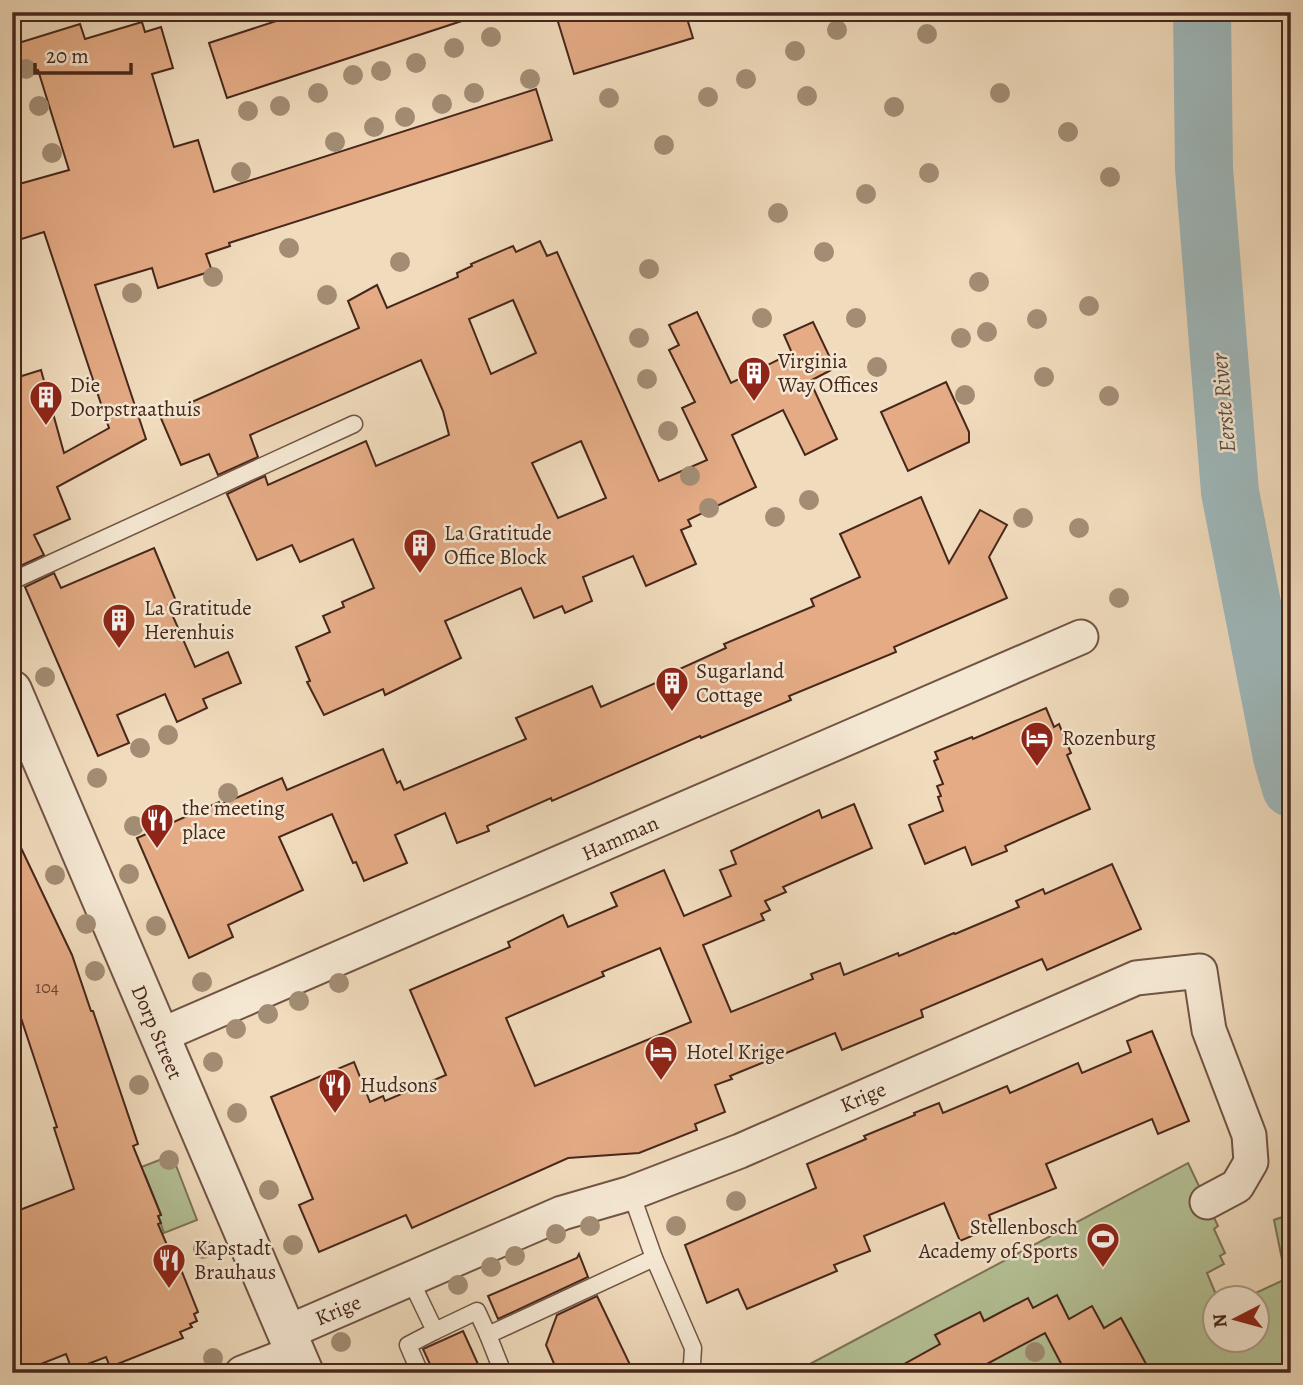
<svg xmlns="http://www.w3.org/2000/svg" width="1303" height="1385" viewBox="0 0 1303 1385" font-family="Alegreya,serif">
<rect width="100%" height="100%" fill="#f0dbbc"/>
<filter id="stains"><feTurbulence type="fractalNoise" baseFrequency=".00286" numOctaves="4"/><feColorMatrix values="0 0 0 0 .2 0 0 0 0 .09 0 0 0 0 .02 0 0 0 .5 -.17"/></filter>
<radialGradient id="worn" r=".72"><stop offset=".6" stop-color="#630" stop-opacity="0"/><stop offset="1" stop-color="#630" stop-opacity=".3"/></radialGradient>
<g fill="#b4c195" stroke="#7e7458" stroke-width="2">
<path d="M172 1155 197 1220 164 1233 158 1216 161 1215 145 1175 139 1168Z"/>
<path d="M1188 1163 1218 1226 1214 1229 1225 1253 1220 1256 1224 1264 1207 1273 1217 1297 1216 1340H1258V1298L1247 1297 1286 1279 1274 1220 1291 1214V1373H793Z"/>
</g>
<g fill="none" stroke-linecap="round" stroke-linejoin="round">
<path stroke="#9eb8bb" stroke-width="58" d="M1202 12 1204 169 1230 492 1282 757 1291 788"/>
</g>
<g fill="#e4ab85" stroke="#47271c" stroke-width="2" fill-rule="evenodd">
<path d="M304 12H473L474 17 227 98 209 43Z"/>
<path d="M555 12H685L693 38 574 74Z"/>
<path d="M142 22 145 32 161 27 173 68 152 74 174 147 198 140 214 192 536 89 552 140 229 243 230 246 206 254 212 271 158 288 152 268 95 285 146 439 57 487 70 519 34 535 44 555 16 568 12 558V379L41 370 64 453 109 428 44 232 12 242V186L69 170 38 70 12 78V45L80 24 85 39Z"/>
<path d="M540 241 547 256 557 252 659 481 707 460 682 408 695 402 669 350 679 345 669 325 697 312 731 383 792 353 784 335 813 322 835 368 810 381 837 439 805 455 783 410 732 435 756 487 688 520 691 526 681 530 696 564 646 586 633 556 583 577 592 601 565 613 562 606 534 618 521 588 445 621 461 658 385 695 383 689 324 715 307 682 310 681 296 647 330 632 323 616 344 607 342 602 374 588 353 539 300 562 292 545 257 560 227 494 265 476 268 485 366 441 376 466 449 435 443 411 421 360 250 435 258 457 218 475 209 454 181 465 160 416 359 328 348 301 377 285 387 308 458 277 457 273 472 266 471 264 513 246 516 252ZM513 300 536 353 491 374 469 319ZM581 441 606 498 558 518 532 463Z"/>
<path d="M946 382 969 432V442L908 471 881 412Z"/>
<path d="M921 497 949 563 980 510 1007 525 989 557 1007 598 894 647 896 652 789 696 791 700 701 738 700 736 552 801 551 798 487 826 489 831 457 843 445 813 395 835 407 863 364 881 356 862 353 863 332 814 279 837 303 890 228 925 233 937 189 958 137 838 219 802 220 805 282 778 287 790 383 749 397 783 400 781 404 790 526 739 516 718 592 686 601 707 674 675 673 672 726 648 724 644 814 606 811 599 860 577 840 534Z"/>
<path d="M154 548 176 601 168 605 195 667 228 652 241 683 203 699 207 708 177 722 165 694 117 715 129 743 98 756 25 587 54 573 61 588Z"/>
<path d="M1046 708 1054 727 1059 724 1071 753 1067 755 1090 809 1005 846 1007 851 972 865 965 847 925 864 909 825 943 811 938 797 941 796 937 786 943 784 934 761 938 759 935 752 972 737 973 739Z"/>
<path d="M854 804 872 848 783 887 786 892 765 901 770 910 761 914 764 920 703 945 731 1012 813 979 811 974 840 963 844 975 898 953 899 956 954 933 955 934 1019 907 1016 901 1043 889 1045 894 1112 864 1141 929 1047 970 1042 959 921 1010 923 1017 842 1050 835 1033 730 1076 732 1079 715 1085 725 1112 695 1124 697 1130 639 1153 568 1158 412 1228 406 1215 319 1252 299 1205 313 1199 271 1097 354 1062 370 1102 383 1096 385 1101 446 1075 410 990 510 947 508 942 563 915 568 927 617 906 611 893 664 870 684 916 731 896 720 870 736 864 731 851 819 810 822 818ZM660 948 691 1022 535 1086 506 1018 604 976 602 972Z"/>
<path d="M12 829 72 955 91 1011H93L138 1144 133 1146 161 1215 158 1216 161 1223 158 1224 179 1273 182 1272 198 1312 194 1314 197 1321 190 1324 192 1327 180 1332 183 1338 110 1367 106 1357 72 1370 66 1354 18 1373H12V1213L74 1189 54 1128 57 1127 18 1009 12 1011Z"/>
<path d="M1152 1031 1189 1121 1158 1134 1152 1119 1046 1164 1056 1188 989 1215 993 1227 960 1241 944 1203 864 1236 870 1251 834 1265 837 1271 747 1309 738 1289 707 1303 685 1245 816 1188 807 1164 866 1139 864 1136 915 1115 914 1113 939 1103 943 1113 1007 1086 1010 1093 1078 1063 1082 1073 1131 1052 1127 1041Z"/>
<path d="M579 1254 588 1277 498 1319 488 1296 577 1258Z"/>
<path d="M1057 1295 1069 1319 1092 1306 1104 1328 1121 1318 1151 1373H1066L1045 1333 970 1373H888L940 1344 935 1335 980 1312 984 1321 1028 1298 1033 1308Z"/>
<path d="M597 1296 634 1373H558L546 1345 557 1315Z"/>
<path d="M463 1331 482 1373H434L423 1349Z"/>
</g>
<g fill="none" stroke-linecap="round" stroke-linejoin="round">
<defs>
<g id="service">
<path d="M12 581 354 424"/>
<path d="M631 1193 654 1258 693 1348 692 1364 688 1373"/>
<path d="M410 1279 435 1331 408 1345 420 1373"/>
<path d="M435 1331 477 1311 488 1335"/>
<path d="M503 1373 488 1335 654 1258"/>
</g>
<g id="minor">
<path d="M159 1036 1081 637"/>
<path d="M288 1332 562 1213 631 1193 740 1151 1136 978 1200 971 1209 1030 1249 1135 1251 1162 1237 1186 1207 1202"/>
<path d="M242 1373 296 1352"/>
</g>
<path id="tertiary" d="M12 690 304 1373"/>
</defs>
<use href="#service" stroke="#715444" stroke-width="19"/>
<use href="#minor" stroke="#715444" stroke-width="37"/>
<use href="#tertiary" stroke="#715444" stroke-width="42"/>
<use href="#service" stroke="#f5e8d3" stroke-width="16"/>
<use href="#minor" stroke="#f5e8d3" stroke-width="33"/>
<use href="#tertiary" stroke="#f5e8d3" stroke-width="38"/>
</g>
<g fill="#a28d74">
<circle cx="837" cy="30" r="10"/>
<circle cx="927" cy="34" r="10"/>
<circle cx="491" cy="37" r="10"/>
<circle cx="454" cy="48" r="10"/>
<circle cx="795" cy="51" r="10"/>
<circle cx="416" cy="63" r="10"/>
<circle cx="26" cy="69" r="10"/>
<circle cx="381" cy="71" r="10"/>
<circle cx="353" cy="75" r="10"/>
<circle cx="530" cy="79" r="10"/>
<circle cx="746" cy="79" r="10"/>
<circle cx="318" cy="93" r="10"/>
<circle cx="474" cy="93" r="10"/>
<circle cx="1000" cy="93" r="10"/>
<circle cx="807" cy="96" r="10"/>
<circle cx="708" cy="97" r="10"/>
<circle cx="609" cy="98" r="10"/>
<circle cx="442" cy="104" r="10"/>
<circle cx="39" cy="106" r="10"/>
<circle cx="280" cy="106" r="10"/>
<circle cx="894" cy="107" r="10"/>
<circle cx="248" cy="111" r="10"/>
<circle cx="405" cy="117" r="10"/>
<circle cx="374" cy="127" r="10"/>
<circle cx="1068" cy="132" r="10"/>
<circle cx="335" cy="142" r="10"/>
<circle cx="664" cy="145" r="10"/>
<circle cx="52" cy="153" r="10"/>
<circle cx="241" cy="172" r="10"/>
<circle cx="929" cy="173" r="10"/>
<circle cx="1110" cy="177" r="10"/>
<circle cx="866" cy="194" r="10"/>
<circle cx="778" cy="213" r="10"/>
<circle cx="289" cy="248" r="10"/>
<circle cx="824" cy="252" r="10"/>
<circle cx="400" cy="262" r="10"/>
<circle cx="649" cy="269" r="10"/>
<circle cx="213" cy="277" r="10"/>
<circle cx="979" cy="282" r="10"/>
<circle cx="132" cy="293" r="10"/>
<circle cx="327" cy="295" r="10"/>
<circle cx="1089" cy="306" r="10"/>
<circle cx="762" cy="318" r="10"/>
<circle cx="856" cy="318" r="10"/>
<circle cx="1037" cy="319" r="10"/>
<circle cx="987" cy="332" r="10"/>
<circle cx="639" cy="338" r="10"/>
<circle cx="961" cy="338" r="10"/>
<circle cx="877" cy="367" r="10"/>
<circle cx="1044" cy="377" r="10"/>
<circle cx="647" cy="379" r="10"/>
<circle cx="965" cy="395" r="10"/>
<circle cx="1109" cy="396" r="10"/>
<circle cx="668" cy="431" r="10"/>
<circle cx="690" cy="476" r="10"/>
<circle cx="809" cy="500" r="10"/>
<circle cx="709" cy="508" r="10"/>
<circle cx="775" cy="517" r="10"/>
<circle cx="1023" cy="518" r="10"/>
<circle cx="1079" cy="528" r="10"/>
<circle cx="1119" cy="598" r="10"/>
<circle cx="45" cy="677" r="10"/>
<circle cx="168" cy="735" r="10"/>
<circle cx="140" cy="748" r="10"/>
<circle cx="97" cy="778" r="10"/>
<circle cx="228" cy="793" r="10"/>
<circle cx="134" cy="826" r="10"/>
<circle cx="129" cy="874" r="10"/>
<circle cx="55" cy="875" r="10"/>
<circle cx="86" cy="924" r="10"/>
<circle cx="156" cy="926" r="10"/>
<circle cx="95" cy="971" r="10"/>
<circle cx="202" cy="982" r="10"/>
<circle cx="339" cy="983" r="10"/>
<circle cx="299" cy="1001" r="10"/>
<circle cx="268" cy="1014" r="10"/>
<circle cx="236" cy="1029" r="10"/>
<circle cx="213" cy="1062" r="10"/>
<circle cx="139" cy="1085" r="10"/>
<circle cx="237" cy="1113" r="10"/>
<circle cx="169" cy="1160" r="10"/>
<circle cx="269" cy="1190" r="10"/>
<circle cx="736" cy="1201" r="10"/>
<circle cx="590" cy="1226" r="10"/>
<circle cx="676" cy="1226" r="10"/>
<circle cx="556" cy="1234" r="10"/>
<circle cx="293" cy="1245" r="10"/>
<circle cx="203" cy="1249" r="10"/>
<circle cx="515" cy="1256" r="10"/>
<circle cx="491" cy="1267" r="10"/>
<circle cx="458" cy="1285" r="10"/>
<circle cx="341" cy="1342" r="10"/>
<circle cx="1035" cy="1352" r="10"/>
<circle cx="213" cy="1358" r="10"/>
</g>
<defs>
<symbol id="building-pin" viewBox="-11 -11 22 30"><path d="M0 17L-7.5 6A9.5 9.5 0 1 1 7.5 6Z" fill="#8f2418" stroke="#f5e8d3"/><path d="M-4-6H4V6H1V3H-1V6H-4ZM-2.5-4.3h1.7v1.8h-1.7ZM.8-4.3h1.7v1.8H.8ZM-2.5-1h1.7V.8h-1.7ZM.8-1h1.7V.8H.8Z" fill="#fff"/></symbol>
<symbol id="hotel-pin" viewBox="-11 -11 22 30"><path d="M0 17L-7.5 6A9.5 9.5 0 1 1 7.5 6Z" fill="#8f2418" stroke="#f5e8d3"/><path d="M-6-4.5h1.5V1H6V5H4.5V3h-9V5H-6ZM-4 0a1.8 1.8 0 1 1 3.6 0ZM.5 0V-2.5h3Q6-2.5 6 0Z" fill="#fff"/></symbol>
<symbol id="restaurant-pin" viewBox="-11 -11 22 30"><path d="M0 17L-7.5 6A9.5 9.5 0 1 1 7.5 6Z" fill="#8f2418" stroke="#f5e8d3"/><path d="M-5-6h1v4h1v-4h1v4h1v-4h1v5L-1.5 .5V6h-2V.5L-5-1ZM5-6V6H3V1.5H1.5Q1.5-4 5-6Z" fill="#fff"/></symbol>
<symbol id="stadium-pin" viewBox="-11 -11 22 30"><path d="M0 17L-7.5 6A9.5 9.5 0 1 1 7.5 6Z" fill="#8f2418" stroke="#f5e8d3"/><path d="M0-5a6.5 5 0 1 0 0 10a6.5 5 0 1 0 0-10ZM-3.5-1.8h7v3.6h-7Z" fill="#fff"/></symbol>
</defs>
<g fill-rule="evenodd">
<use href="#building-pin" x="735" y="354" width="38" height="52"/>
<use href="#building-pin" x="27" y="378" width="38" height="52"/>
<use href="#building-pin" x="401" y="526" width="38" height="52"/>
<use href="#building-pin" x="100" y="601" width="38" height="52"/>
<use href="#building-pin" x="653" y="664" width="38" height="52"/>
<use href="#hotel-pin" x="1018" y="719" width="38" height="52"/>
<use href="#restaurant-pin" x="138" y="801" width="38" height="52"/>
<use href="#hotel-pin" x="642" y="1033" width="38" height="52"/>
<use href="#restaurant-pin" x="316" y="1066" width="38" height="52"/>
<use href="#stadium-pin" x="1084" y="1220" width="38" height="52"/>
<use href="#restaurant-pin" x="150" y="1241" width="38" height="52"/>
</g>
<g text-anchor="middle" stroke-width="5" stroke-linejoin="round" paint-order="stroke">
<g font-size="18" fill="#6e4836">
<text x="47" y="993">104</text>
</g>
<g font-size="21" fill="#47271c" stroke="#f5e8d3" text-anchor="start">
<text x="778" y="368">Virginia<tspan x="778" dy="24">Way Offices</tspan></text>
<text x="70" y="392">Die<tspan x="70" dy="24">Dorpstraathuis</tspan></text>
<text x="444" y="540">La Gratitude<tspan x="444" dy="24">Office Block</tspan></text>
<text x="144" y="615">La Gratitude<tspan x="144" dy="24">Herenhuis</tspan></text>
<text x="696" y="678">Sugarland<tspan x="696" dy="24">Cottage</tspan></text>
<text x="1062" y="745">Rozenburg</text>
<text x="182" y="815">the meeting<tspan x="182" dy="24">place</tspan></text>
<text x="686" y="1059">Hotel Krige</text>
<text x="360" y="1092">Hudsons</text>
<text x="1078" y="1234" text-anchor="end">Stellenbosch<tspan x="1078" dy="24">Academy of Sports</tspan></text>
<text x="194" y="1255">Kapstadt<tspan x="194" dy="24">Brauhaus</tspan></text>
</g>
<g font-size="21" fill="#47271c" stroke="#f5e8d3">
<text transform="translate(620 838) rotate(-24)" y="7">Hamman</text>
<text transform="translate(157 1032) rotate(67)" y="7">Dorp Street</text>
<text transform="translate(863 1097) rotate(-23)" y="7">Krige</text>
<text transform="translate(338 1310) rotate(-23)" y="7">Krige</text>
</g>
<g font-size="23" font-style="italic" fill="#5d4b44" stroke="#f5e8d3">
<text transform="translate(1223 403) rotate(-95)" y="8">Eerste River</text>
</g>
</g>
<rect width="1303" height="1385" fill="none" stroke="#f0dbbc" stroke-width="42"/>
<rect x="14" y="14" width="1275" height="1357" fill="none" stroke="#47271c" stroke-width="3.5"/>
<rect x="21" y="21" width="1261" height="1343" fill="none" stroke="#47271c" stroke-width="2"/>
<g transform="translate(1236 1319) rotate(264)"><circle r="33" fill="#f5e8d3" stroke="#af9b8a" stroke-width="2"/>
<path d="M0-5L12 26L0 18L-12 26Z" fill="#8f2418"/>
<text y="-10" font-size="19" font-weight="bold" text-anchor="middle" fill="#47271c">N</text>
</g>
<path d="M35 63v10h96v-10" fill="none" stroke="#47271c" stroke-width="3.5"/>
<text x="46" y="63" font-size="21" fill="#47271c" stroke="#f5e8d3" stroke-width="5" paint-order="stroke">20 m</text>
<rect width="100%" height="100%" filter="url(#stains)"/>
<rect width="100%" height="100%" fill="url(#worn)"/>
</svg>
